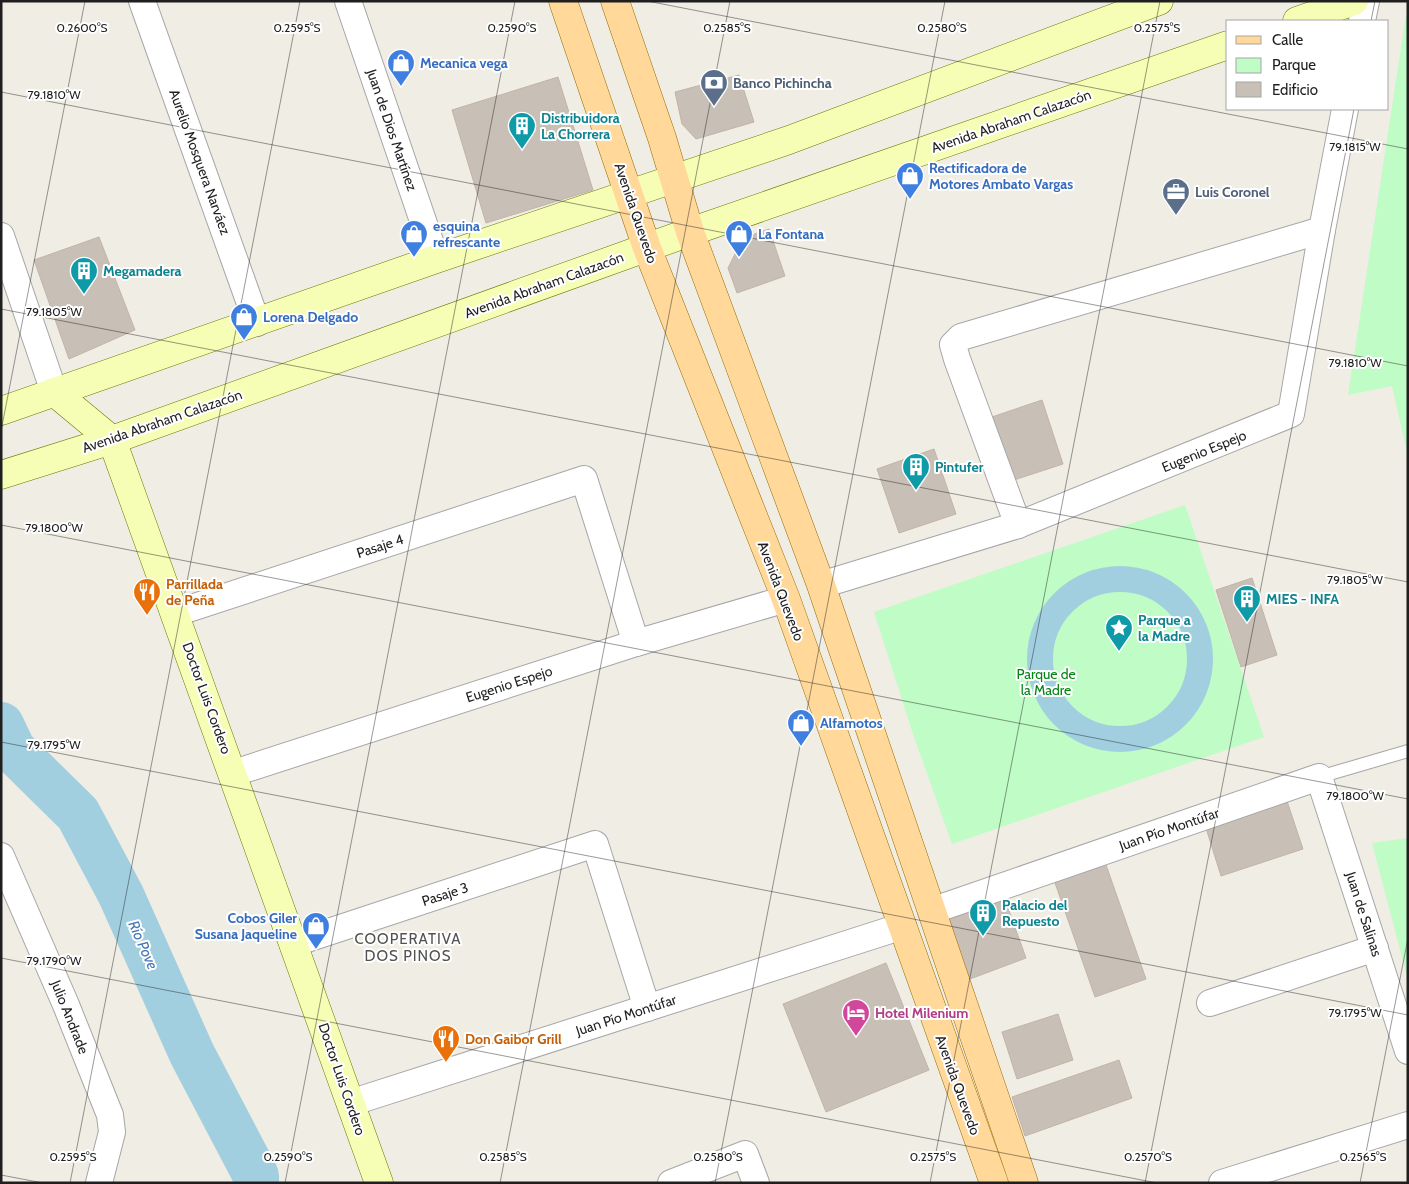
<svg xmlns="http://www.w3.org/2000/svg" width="1409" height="1184" viewBox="0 0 1409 1184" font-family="Cabin,sans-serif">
<rect width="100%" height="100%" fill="#f0ede4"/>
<g fill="#bffcc6">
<path d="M1408 14V457L1392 386 1348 395 1406 15Z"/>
<path d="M1185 505 1264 737 952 844 913 734 874 612Z"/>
<path d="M1408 838V980L1372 843Z"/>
</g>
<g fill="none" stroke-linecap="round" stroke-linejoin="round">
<circle stroke="#a2cfe0" stroke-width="26" cx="1120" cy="659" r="80"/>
<path stroke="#a2cfe0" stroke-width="46" d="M1 725 13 750 78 814 121 895 192 1054 256 1176V1183"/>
</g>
<g fill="#c8bfb7" stroke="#c3b4a6">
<path d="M739 75 754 122 696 139 682 124 675 92Z"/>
<path d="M558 77 593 190 486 223 452 110Z"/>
<path d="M769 229 785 276 737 293 728 268 743 238Z"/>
<path d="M99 237 135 330 69 359 34 260Z"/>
<path d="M1042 400 1063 464 1011 481 989 418Z"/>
<path d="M934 449 956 514 899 533 877 469Z"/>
<path d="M1252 578 1277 655 1241 667 1216 590Z"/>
<path d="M1287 801 1303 849 1221 876 1206 828Z"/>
<path d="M1105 862 1146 979 1095 997 1054 880Z"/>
<path d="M1003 894 1026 958 962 982 939 916Z"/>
<path d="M886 963 929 1070 826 1112 783 1004Z"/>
<path d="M1058 1014 1073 1060 1017 1079 1002 1032Z"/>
<path d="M1119 1060 1132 1098 1025 1136 1012 1097Z"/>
</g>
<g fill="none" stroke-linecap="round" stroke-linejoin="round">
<defs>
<path id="lane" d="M1319 777 1408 751"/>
<g id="street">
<path d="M142 1 257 323"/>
<path d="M348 1 436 259"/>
<path d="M1362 21 1366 1"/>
<path d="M1 236 54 392"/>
<path d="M1018 525 957 359 953 345 961 337 1322 230"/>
<path d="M821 585 1018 525 1291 414 1322 230 1345 109"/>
<path d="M176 613 584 479 636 643"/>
<path d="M234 773 636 643 786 599"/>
<path d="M1 856 66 1005 110 1115 112 1132 99 1183"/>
<path d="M931 911 1319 777 1408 1051"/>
<path d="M295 943 595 844 647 1008"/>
<path d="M1210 1003 1375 948"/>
<path d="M350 1103 903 926"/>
<path d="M671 1183 745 1154 756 1183"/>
<path d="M1222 1183 1408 1125"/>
</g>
<g id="secondary">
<path d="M1297 21 1354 1"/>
<path d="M54 392 112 440 379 1183"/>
<path d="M1 411 436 259 789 140 1159 1"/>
<path d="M1 475 112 440 690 232 1228 45"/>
</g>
<g id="primary">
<path d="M563 1 647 248 786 599 994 1183"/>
<path d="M615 1 662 138 690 232 821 585 1024 1183"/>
</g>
</defs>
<use href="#lane" stroke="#a6a6a6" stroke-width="14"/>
<use href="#street" stroke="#a6a6a6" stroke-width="28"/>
<use href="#secondary" stroke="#697b00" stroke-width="29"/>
<use href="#primary" stroke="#996d00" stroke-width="29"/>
<use href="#lane" stroke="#fff" stroke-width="12"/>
<use href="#street" stroke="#fff" stroke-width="26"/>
<use href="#secondary" stroke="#f6fdb5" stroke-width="28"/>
<use href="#primary" stroke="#ffd89a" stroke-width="28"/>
</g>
<path fill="none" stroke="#1f1f1f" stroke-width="1" stroke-opacity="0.45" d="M647 1 1408 149M1371 21 1375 1M1 92 1408 366M1 309 1408 582M1 431 85 1M1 525 1408 799M1 742 1408 1015M1 958 1157 1183M1 1175 43 1183M70 1183 300 1M285 1183 515 1M500 1183 730 1M715 1183 945 1M930 1183 1160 1M1145 1183 1354 109M1360 1183 1408 938"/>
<defs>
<symbol id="shop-pin" viewBox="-11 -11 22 30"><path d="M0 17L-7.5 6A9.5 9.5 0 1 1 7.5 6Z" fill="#3f7fe0" stroke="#fff"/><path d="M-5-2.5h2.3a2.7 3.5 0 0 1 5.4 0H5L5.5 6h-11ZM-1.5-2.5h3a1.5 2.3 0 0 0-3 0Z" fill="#fff"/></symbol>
<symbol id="bank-pin" viewBox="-11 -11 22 30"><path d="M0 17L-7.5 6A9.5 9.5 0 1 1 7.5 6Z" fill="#5c6f8a" stroke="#fff"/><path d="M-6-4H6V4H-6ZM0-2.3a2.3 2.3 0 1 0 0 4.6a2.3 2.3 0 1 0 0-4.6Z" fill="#fff"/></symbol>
<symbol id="building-pin" viewBox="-11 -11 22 30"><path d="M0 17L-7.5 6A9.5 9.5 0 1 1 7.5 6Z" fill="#0f9aa8" stroke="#fff"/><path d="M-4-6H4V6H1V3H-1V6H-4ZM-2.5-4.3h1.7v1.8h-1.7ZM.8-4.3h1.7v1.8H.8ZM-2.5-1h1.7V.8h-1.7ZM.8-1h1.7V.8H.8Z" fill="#fff"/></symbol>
<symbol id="office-pin" viewBox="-11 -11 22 30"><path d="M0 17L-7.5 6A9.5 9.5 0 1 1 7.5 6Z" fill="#5c6f8a" stroke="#fff"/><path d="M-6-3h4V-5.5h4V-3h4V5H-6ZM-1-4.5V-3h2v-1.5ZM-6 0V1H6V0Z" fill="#fff"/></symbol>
<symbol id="restaurant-pin" viewBox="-11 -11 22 30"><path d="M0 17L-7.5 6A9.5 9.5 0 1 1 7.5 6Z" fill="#e8710a" stroke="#fff"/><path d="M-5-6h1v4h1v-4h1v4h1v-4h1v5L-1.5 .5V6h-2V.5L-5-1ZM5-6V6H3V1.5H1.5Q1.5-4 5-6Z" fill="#fff"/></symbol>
<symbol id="sight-pin" viewBox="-11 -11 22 30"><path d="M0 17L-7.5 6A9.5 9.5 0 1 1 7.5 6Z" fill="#0f9aa8" stroke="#fff"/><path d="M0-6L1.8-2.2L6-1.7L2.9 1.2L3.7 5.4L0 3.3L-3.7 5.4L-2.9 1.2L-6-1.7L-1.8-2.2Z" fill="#fff"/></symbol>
<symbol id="hotel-pin" viewBox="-11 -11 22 30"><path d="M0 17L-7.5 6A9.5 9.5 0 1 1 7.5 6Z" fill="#d1479c" stroke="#fff"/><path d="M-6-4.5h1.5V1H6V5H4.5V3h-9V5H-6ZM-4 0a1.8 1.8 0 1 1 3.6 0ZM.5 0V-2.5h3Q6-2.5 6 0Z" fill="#fff"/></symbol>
</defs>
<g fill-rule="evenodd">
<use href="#shop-pin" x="385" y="47" width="32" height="43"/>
<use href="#bank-pin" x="698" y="67" width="32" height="43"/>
<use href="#building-pin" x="506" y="110" width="32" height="43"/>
<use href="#shop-pin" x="894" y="160" width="32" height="43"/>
<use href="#office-pin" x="1160" y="176" width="32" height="43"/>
<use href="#shop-pin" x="398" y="218" width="32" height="43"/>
<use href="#shop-pin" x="723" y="218" width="32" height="43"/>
<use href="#building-pin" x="68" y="255" width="32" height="43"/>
<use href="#shop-pin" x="228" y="301" width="32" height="43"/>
<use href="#building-pin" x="900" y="451" width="32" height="43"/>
<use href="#restaurant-pin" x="131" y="576" width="32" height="43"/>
<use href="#building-pin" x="1231" y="583" width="32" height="43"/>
<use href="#sight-pin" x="1103" y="612" width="32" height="43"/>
<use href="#shop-pin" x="785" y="707" width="32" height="43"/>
<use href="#building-pin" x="967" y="897" width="32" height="43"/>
<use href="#shop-pin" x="300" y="910" width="32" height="43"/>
<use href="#hotel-pin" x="840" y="997" width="32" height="43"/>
<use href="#restaurant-pin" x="430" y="1023" width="32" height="43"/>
</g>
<g text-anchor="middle" stroke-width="4" stroke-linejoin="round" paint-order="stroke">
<g font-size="14" font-weight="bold" fill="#366cbe" stroke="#fff" text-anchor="start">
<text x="420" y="68">Mecanica vega</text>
<text x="929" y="173">Rectificadora de<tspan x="929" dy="16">Motores Ambato Vargas</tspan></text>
<text x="433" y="231">esquina<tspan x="433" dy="16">refrescante</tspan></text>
<text x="758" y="239">La Fontana</text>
<text x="263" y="322">Lorena Delgado</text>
<text x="820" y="728">Alfamotos</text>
<text x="297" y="923" text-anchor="end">Cobos Giler<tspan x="297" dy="16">Susana Jaqueline</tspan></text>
</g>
<g font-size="14" font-weight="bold" fill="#4e5e75" stroke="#fff" text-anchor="start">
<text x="733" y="88">Banco Pichincha</text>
<text x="1195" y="197">Luis Coronel</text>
</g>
<g font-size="14" font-weight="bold" fill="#0d838f" stroke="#fff" text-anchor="start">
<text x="541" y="123">Distribuidora<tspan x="541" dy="16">La Chorrera</tspan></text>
<text x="103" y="276">Megamadera</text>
<text x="935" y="472">Pintufer</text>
<text x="1266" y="604">MIES - INFA</text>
<text x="1138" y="625">Parque a<tspan x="1138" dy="16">la Madre</tspan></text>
<text x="1002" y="910">Palacio del<tspan x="1002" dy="16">Repuesto</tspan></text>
</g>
<g font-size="14" fill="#1f1f1f" stroke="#fff">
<text transform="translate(1011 121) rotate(-19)" y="5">Avenida Abraham Calazacón</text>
<text transform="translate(392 130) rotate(71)" y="5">Juan de Dios Martínez</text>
<text transform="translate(200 162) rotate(70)" y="5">Aurelio Mosquera Narváez</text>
<text transform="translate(636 213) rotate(71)" y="5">Avenida Quevedo</text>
<text transform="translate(544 285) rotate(-20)" y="5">Avenida Abraham Calazacón</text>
<text transform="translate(162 421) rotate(-19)" y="5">Avenida Abraham Calazacón</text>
<text transform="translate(1204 451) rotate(-22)" y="5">Eugenio Espejo</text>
<text transform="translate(380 546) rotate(-18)" y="5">Pasaje 4</text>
<text transform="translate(781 591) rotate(69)" y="5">Avenida Quevedo</text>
<text transform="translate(509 684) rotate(-18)" y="5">Eugenio Espejo</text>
<text transform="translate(207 698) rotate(70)" y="5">Doctor Luis Cordero</text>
<text transform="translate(1169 829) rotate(-19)" y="5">Juan Pío Montúfar</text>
<text transform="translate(445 894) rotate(-18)" y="5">Pasaje 3</text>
<text transform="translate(1364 914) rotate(72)" y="5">Juan de Salinas</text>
<text transform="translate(626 1015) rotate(-18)" y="5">Juan Pío Montúfar</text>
<text transform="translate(70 1017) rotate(68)" y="5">Julio Andrade</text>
<text transform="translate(342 1079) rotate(71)" y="5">Doctor Luis Cordero</text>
<text transform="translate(958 1085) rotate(70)" y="5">Avenida Quevedo</text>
</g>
<g font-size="14" font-weight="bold" fill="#c56008" stroke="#fff" text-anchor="start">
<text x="166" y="589">Parrillada<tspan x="166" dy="16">de Peña</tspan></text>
<text x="465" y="1044">Don Gaibor Grill</text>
</g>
<g font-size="14" fill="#058415" stroke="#fff">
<text x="1046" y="679">Parque de<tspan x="1046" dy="16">la Madre</tspan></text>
</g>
<g font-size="14" font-weight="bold" fill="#b23c85" stroke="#fff" text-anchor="start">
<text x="875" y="1018">Hotel Milenium</text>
</g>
<g font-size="15" letter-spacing="1" fill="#525252" stroke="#fff">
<text x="408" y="944">COOPERATIVA<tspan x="408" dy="17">DOS PINOS</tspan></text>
</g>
<g font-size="15" font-style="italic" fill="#4578b4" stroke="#fff">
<text transform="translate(143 945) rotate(66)" y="5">Río Pove</text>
</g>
</g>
<g font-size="12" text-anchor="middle" fill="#1f1f1f" stroke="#fff" stroke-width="4" stroke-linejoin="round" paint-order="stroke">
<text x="82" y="32">0.2600°S</text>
<text x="297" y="32">0.2595°S</text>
<text x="512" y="32">0.2590°S</text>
<text x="727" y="32">0.2585°S</text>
<text x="942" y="32">0.2580°S</text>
<text x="1157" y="32">0.2575°S</text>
<text x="54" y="99">79.1810°W</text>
<text x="1355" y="151">79.1815°W</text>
<text x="54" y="316">79.1805°W</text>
<text x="1355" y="367">79.1810°W</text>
<text x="54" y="532">79.1800°W</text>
<text x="1355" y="584">79.1805°W</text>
<text x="54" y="749">79.1795°W</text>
<text x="1355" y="800">79.1800°W</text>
<text x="54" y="965">79.1790°W</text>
<text x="1355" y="1017">79.1795°W</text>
<text x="73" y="1161">0.2595°S</text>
<text x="288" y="1161">0.2590°S</text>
<text x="503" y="1161">0.2585°S</text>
<text x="718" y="1161">0.2580°S</text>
<text x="933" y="1161">0.2575°S</text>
<text x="1148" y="1161">0.2570°S</text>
<text x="1363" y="1161">0.2565°S</text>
</g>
<rect width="1409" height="1184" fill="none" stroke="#1f1f1f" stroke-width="5"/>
<rect x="1226" y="20" width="162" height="90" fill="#ffffff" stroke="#a5a5a5"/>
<rect x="1236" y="36" width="25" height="8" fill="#ffd89a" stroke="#a5a5a5"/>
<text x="1272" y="45" font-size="15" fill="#1f1f1f">Calle</text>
<rect x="1236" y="58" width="25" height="15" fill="#bffcc6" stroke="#a5a5a5"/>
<text x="1272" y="70" font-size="15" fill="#1f1f1f">Parque</text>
<rect x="1236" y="82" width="25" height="15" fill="#c8bfb7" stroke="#a5a5a5"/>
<text x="1272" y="95" font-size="15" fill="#1f1f1f">Edificio</text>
</svg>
